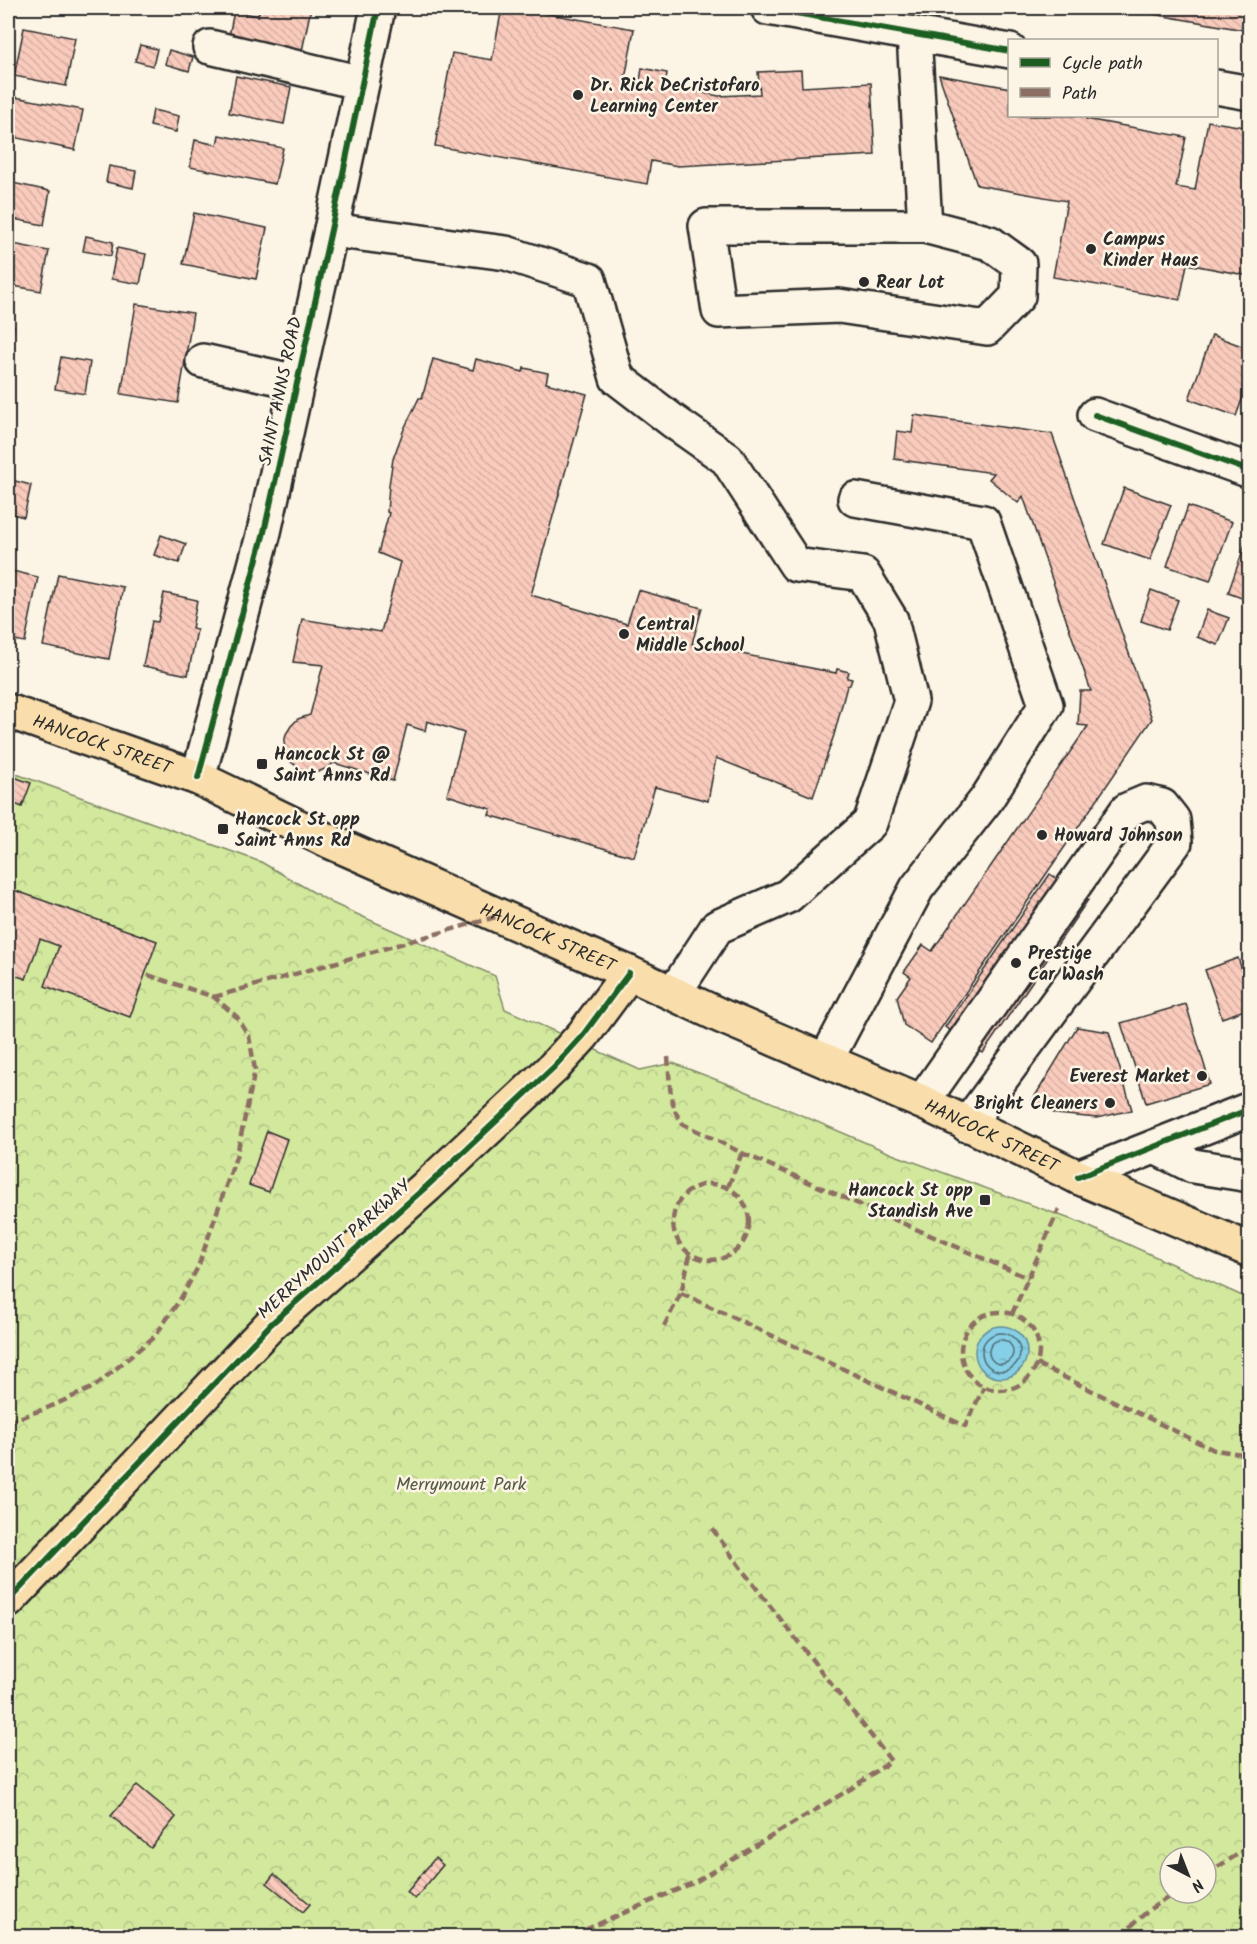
<svg xmlns="http://www.w3.org/2000/svg" width="1257" height="1944" viewBox="0 0 1257 1944" font-family="Kalam,sans-serif">
<defs>
<pattern id="park-crowns" width="20" height="18" patternUnits="userSpaceOnUse" patternTransform="scale(1.5)"><rect width="20" height="18" fill="#d2e89d"/><path d="M2 6a3 3 0 1 1 6 0M12 15a3 3 0 1 1 6 0" fill="none" stroke="#b4c787"/></pattern>
<pattern id="water-ripples" width="26" height="14" patternUnits="userSpaceOnUse" patternTransform="scale(1.5)"><rect width="26" height="14" fill="#86cfe6"/><path d="M2 4q2-2 4 0t4 0M15 11q2-2 4 0t4 0" fill="none" stroke="#74b2c5"/></pattern>
<pattern id="building-back-hatch" width="6" height="6" patternUnits="userSpaceOnUse" patternTransform="scale(1.5)"><rect width="6" height="6" fill="#f9cbbc"/><path d="M-1 5l2 2M0 0l6 6M5-1l2 2" fill="none" stroke="#d6aea2"/></pattern>
</defs>
<rect width="100%" height="100%" fill="#fcf5e5"/>
<filter id="ink" filterUnits="userSpaceOnUse"><feTurbulence type="fractalNoise" baseFrequency=".0167" numOctaves="2"/><feDisplacementMap in="SourceGraphic" scale="12" xChannelSelector="R" yChannelSelector="G"/><feConvolveMatrix kernelMatrix="1 2 1 2 8 2 1 2 1" color-interpolation-filters="sRGB"/></filter>
<g filter="url(#ink)">
<path fill="url(#park-crowns)" stroke="#7e8a64" stroke-width="1.5" fill-rule="evenodd" d="M8 771 261 862 332 903 495 976 505 1009 640 1070 673 1063 738 1088 892 1154 1081 1223 1249 1299V1936H8ZM1170 1857H1206V1893H1170Z"/>
<circle fill="url(#water-ripples)" stroke="#628d9b" stroke-width="1.5" cx="1001" cy="1352" r="26"/>
<g fill="none" stroke-linecap="round" stroke-linejoin="round">
<g stroke="#4f6d76" stroke-width="1.5">
<circle cx="1001" cy="1352" r="19"/>
<circle cx="1001" cy="1352" r="12"/>
</g>
</g>
<g fill="url(#building-back-hatch)" stroke="#2b2b2b" stroke-width="1.5">
<path d="M260 8H311L302 51 229 36 234 11 258 16Z"/>
<path d="M502 8H515L634 29 624 85 639 88 642 68 667 73 665 86 719 96 760 94 758 72 801 70 802 87 871 83 875 155 678 166 651 161 647 184 435 146 452 53 492 60Z"/>
<path d="M1118 8H1250V31Z"/>
<path d="M24 28 75 38 66 86 14 76Z"/>
<path d="M140 45 157 49 153 66 135 61Z"/>
<path d="M169 50 193 57 189 71 165 64Z"/>
<path d="M939 75 1010 88V116H1086V119L1186 137 1176 187 1195 190 1208 121 1250 128V276L1187 264 1180 300 1053 277 1067 201 977 185Z"/>
<path d="M236 76 291 87 284 124 229 113Z"/>
<path d="M10 96 83 110 75 150 8 136V108Z"/>
<path d="M153 110 179 116 176 132 150 126Z"/>
<path d="M219 135 283 148 275 184 190 167 195 140 217 145Z"/>
<path d="M109 166 136 171 133 188 106 182Z"/>
<path d="M8 182 50 191 44 225 8 218Z"/>
<path d="M194 213 267 228 256 279 183 264Z"/>
<path d="M86 236 113 242 111 256 83 251Z"/>
<path d="M8 243 49 251 41 291 8 285Z"/>
<path d="M117 248 146 254 140 284 111 279Z"/>
<path d="M136 304 193 313 178 403 121 394Z"/>
<path d="M8 325 14 326 8 355Z"/>
<path d="M1212 335 1250 349V378L1236 416 1189 399Z"/>
<path d="M61 357 90 362 85 394 55 389Z"/>
<path d="M433 359 473 370 476 359 523 372 524 368 548 373 546 383 587 394 531 595 627 624 638 590 702 608 692 644 836 673 837 669 849 672 847 678 852 679 850 685 847 686 834 735 813 797 716 758 708 801 655 787 634 857 489 815 491 809 447 795 464 733 427 721 425 731 407 725 393 781 334 763 327 768 318 772H308L299 768 291 762 286 753 284 744 286 734 291 726 298 719 310 715 323 665 293 662 302 619 381 632 400 562 378 553 389 513 387 512 389 485 393 459 404 429 419 398H422Z"/>
<path d="M914 415 1052 434 1152 719 931 1043 904 1025 897 997 911 977 904 972 923 945 932 951 1088 726 1078 725 1080 691H1091L1023 496 1018 503 989 479 994 473 894 459 897 431 912 433Z"/>
<path d="M11 480 31 485 24 517 8 513V498Z"/>
<path d="M1124 488 1171 505 1150 560 1104 544Z"/>
<path d="M1188 506 1232 522 1210 581 1167 566Z"/>
<path d="M161 535 186 544 179 563 154 555Z"/>
<path d="M1248 536H1250V601L1228 593Z"/>
<path d="M8 570 38 577 25 642 8 639Z"/>
<path d="M58 574 123 587 109 659 43 646Z"/>
<path d="M1151 590 1178 600 1167 630 1141 621Z"/>
<path d="M164 593 197 600 192 629 197 630 188 675 143 666 152 621 158 622Z"/>
<path d="M1207 610 1229 618 1218 645 1197 637Z"/>
<path d="M8 775 31 783 22 807 8 801Z"/>
<path d="M1050 874 1088 900 983 1053 945 1027Z"/>
<path d="M8 888 157 941 130 1017 45 986 59 946 40 939 26 979 8 973Z"/>
<path d="M1238 958 1243 973 1250 971V1008L1222 1018 1205 970Z"/>
<path d="M1186 1004 1210 1084 1146 1103 1121 1023Z"/>
<path d="M1077 1027 1109 1032 1132 1110 1097 1118 1056 1114 1032 1101Z"/>
<path d="M267 1131 287 1139 269 1192 249 1185Z"/>
<path d="M137 1785 176 1817 151 1848 111 1816Z"/>
<path d="M435 1858 443 1865 415 1899 407 1892Z"/>
<path d="M274 1874 310 1904 303 1912 267 1883Z"/>
</g>
<g fill="none" stroke-linecap="round" stroke-linejoin="round">
<defs>
<g id="minor">
<path d="M768 8 1010 51"/>
<path d="M914 34 925 226"/>
<path d="M210 47 362 83"/>
<path d="M1216 87 1250 93"/>
<path d="M706 226H925L990 243 1019 264 1018 296 987 328 839 306 719 311Z"/>
<path d="M331 230 506 253 589 280 617 378 673 421 727 459 796 565 863 574 891 620 911 701 870 823 788 896 717 927 674 993"/>
<path d="M203 361 297 382"/>
<path d="M1095 415 1250 471"/>
<path d="M198 778 264 532 331 230 378 8"/>
<path d="M826 1060 917 888 986 800 1046 705 983 522 855 499"/>
<path d="M922 1102 1127 810 1146 802 1162 806 1173 820 1175 842 967 1125"/>
<path d="M1155 1147 1193 1166 1250 1175"/>
<path d="M1078 1177 1250 1109"/>
</g>
<g id="major">
<path id="s1" d="M8 711 198 778 322 838 629 973 721 1016 922 1102 1078 1177 1250 1250"/>
<path d="M8 1601 271 1324 427 1186 554 1067 583 1035 629 973"/>
</g>
</defs>
<use href="#minor" stroke="#2b2b2b" stroke-width="38"/>
<use href="#major" stroke="#2b2b2b" stroke-width="38"/>
<use href="#minor" stroke="#fcf5e5" stroke-width="33"/>
<use href="#major" stroke="#f9deab" stroke-width="33"/>
<g stroke="#8d6e63" stroke-width="4.5" stroke-dasharray="9 4.5" stroke-linecap="butt">
<path d="M214 997 499 916"/>
<path d="M668 1057C670 1079 668 1106 683 1124L742 1153 728 1187"/>
<path d="M742 1153 1028 1278"/>
<circle cx="711" cy="1222" r="38"/>
<path d="M681 1293 965 1426 984 1387"/>
<circle cx="1000" cy="1351" r="39"/>
<path d="M1012 1314 1059 1209"/>
<path d="M664 1326 681 1293 690 1255"/>
<path d="M1037 1364 1214 1450 1250 1455"/>
<path d="M8 1422 47 1408 94 1387 155 1336 181 1298 198 1267 237 1154 255 1070 249 1036 237 1017 214 997 145 974"/>
<path d="M1206 1874 1250 1847"/>
<path d="M573 1936 580 1932 695 1882 852 1788 891 1761 743 1571 711 1527"/>
<path d="M1120 1936 1150 1909 1175 1893"/>
</g>
<defs>
<g id="cycleway">
<path d="M768 8 1010 51"/>
<path d="M1095 415 1250 471"/>
<path d="M198 778 264 532 331 230 378 8"/>
<path d="M1078 1177 1250 1109"/>
<path d="M8 1601 271 1324 427 1186 554 1067 583 1035 629 973"/>
</g>
</defs>
<use href="#cycleway" stroke="#fcf5e5" stroke-width="10"/>
<use href="#cycleway" stroke="#1b5e20" stroke-width="6"/>
</g>
</g>
<g fill="#2b2b2b" stroke="#fcf5e5" stroke-width="2">
<circle cx="578" cy="95" r="6"/>
<circle cx="1091" cy="249" r="6"/>
<circle cx="864" cy="282" r="6"/>
<circle cx="624" cy="634" r="6"/>
<rect x="256" y="758" width="12" height="12" rx="3"/>
<rect x="217" y="823" width="12" height="12" rx="3"/>
<circle cx="1042" cy="835" r="6"/>
<circle cx="1016" cy="963" r="6"/>
<circle cx="1202" cy="1076" r="6"/>
<circle cx="1110" cy="1103" r="6"/>
<rect x="979" y="1194" width="12" height="12" rx="3"/>
</g>
<g text-anchor="middle" stroke-width="5" stroke-linejoin="round" paint-order="stroke">
<g font-size="18" font-weight="bold" fill="#2b2b2b" stroke="#fcf5e5" text-anchor="start">
<text x="590" y="91">Dr. Rick DeCristofaro<tspan x="590" dy="21">Learning Center</tspan></text>
<text x="1103" y="245">Campus<tspan x="1103" dy="21">Kinder Haus</tspan></text>
<text x="876" y="288">Rear Lot</text>
<text x="636" y="630">Central<tspan x="636" dy="21">Middle School</tspan></text>
<text x="274" y="760">Hancock St @<tspan x="274" dy="21">Saint Anns Rd</tspan></text>
<text x="235" y="825">Hancock St opp<tspan x="235" dy="21">Saint Anns Rd</tspan></text>
<text x="1054" y="841">Howard Johnson</text>
<text x="1028" y="959">Prestige<tspan x="1028" dy="21">Car Wash</tspan></text>
<text x="1190" y="1082" text-anchor="end">Everest Market</text>
<text x="1098" y="1109" text-anchor="end">Bright Cleaners</text>
<text x="973" y="1196" text-anchor="end">Hancock St opp<tspan x="973" dy="21">Standish Ave</tspan></text>
</g>
<g font-size="18" fill="#2b2b2b" stroke="#fcf5e5">
<text transform="translate(280 391) rotate(-78)" y="6">SAINT ANNS ROAD</text>
<text dy="6" stroke="none"><textPath href="#s1" startOffset="100">HANCOCK STREET</textPath></text>
<text dy="6" stroke="none"><textPath href="#s1" startOffset="586">HANCOCK STREET</textPath></text>
<text dy="6" stroke="none"><textPath href="#s1" startOffset="1072">HANCOCK STREET</textPath></text>
<text transform="translate(334 1249) rotate(-42)" y="6">MERRYMOUNT PARKWAY</text>
</g>
<g font-size="18" fill="#555a48" stroke="#fcf5e5">
<text x="461" y="1490">Merrymount Park</text>
</g>
</g>
<rect width="1257" height="1944" fill="none" stroke="#fcf5e5" stroke-width="30"/>
<rect x="15" y="15" width="1227" height="1914" fill="none" stroke="#2b2b2b" stroke-width="2" filter="url(#ink)"/>
<rect x="1008" y="39" width="210" height="78" fill="#fcf5e5" stroke="#a8a49b" stroke-width="1.5"/>
<rect x="1020" y="58" width="30" height="9" fill="#1b5e20" stroke="#a8a49b" stroke-width="1.5"/>
<text x="1062" y="69" font-size="18" fill="#2b2b2b">Cycle path</text>
<rect x="1020" y="88" width="30" height="9" fill="#8d6e63" stroke="#a8a49b" stroke-width="1.5"/>
<text x="1062" y="99" font-size="18" fill="#2b2b2b">Path</text>
<g transform="translate(1188 1875) rotate(138)"><circle r="28" fill="#fcf5e5" stroke="#a8a49b" stroke-width="1.5"/>
<path d="M0-4.5L10 22L0 15L-10 22Z" fill="#2b2b2b"/>
<text y="-9" font-size="16" font-weight="bold" text-anchor="middle" fill="#2b2b2b">N</text>
</g>
</svg>
